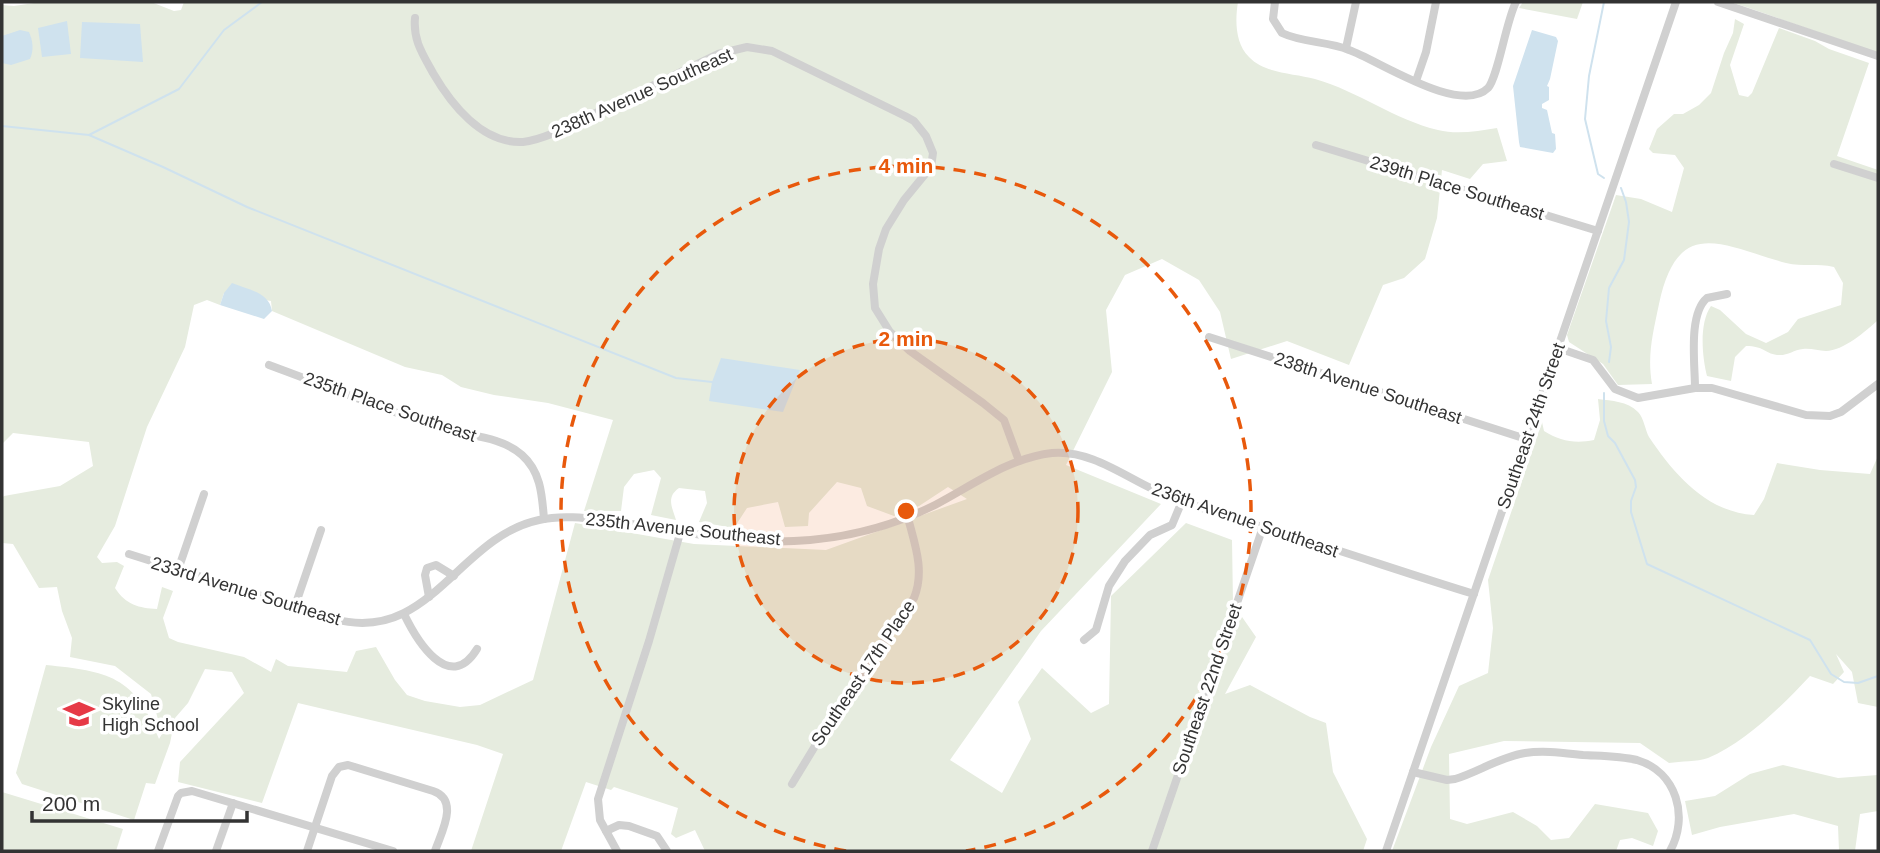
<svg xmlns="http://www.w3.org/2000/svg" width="1880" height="853" viewBox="0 0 1880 853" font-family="Helvetica,sans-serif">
<rect width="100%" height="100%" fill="#fff"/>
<g fill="#e6ecdf" fill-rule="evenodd">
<path d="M41 2H151L174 11 181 10 184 2H1238C1235 20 1235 43 1249 57 1265 74 1294 73 1315 79 1358 91 1395 120 1438 130 1457 135 1478 131 1497 128L1507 161 1483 164 1470 179 1442 170 1437 218 1425 259 1404 278 1383 285 1349 365 1287 341 1231 359 1220 312 1199 280 1162 259 1125 275 1106 310 1112 372 1066 465 1161 504 1041 631 950 760 1002 793 1031 739 1018 702 1042 668 1091 713 1109 704 1111 596 1186 523 1232 540 1233 604 1256 637 1225 694 1250 685 1310 717 1326 723 1333 772 1367 839 1363 851H705L695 830 676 838 671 834 678 808 614 787 611 790 586 782 561 851H471L503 754 477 745 298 703 262 803 178 782 180 762 244 693 232 672 205 669 188 703 175 718 170 743 155 784 146 783 134 820 22 784 16 773 46 665C107 671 136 676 159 739L162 734 151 694 115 666 70 657 72 638 62 611 57 587 39 588 13 544 2 543V498L4 496 60 486 93 466 89 442 13 433 2 444V5L14 6ZM224 293 271 301 272 311 405 367 442 375 461 387 494 395 548 403 613 420 584 511H621L624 487 634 474 654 470 661 478 651 515 676 520C672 507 666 497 679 488L705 491 707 503 699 522 734 528 747 508 778 502 785 527 808 526 809 513 837 482 861 488 867 506 894 516 919 506 948 487 967 499 826 550 694 544 575 523 533 680 480 705 460 707 425 701 407 695 395 680 376 647 356 651 347 672 288 666 276 659 271 672 244 657 178 642 169 638 163 618 173 591 162 587 157 609C139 608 126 605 115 588L124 566 117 562 102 563 97 557 115 526 147 427 185 347 194 305 207 300 220 305Z"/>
<path d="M1523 2H1583L1577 19 1519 8Z"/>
<path d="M1730 2H1878V53L1746 7Z"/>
<path d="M1735 19 1744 24 1730 65 1739 95 1748 97 1752 93 1779 28 1815 41 1829 49 1869 63 1837 156 1878 170V320C1866 331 1843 351 1826 351 1818 351 1811 348 1803 349 1793 350 1788 356 1777 355 1764 353 1764 346 1746 346L1735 357 1731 381 1707 376C1702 356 1699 323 1711 306L1720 310 1746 334 1766 343 1788 332 1798 319 1841 305 1843 283 1834 267C1817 263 1803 267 1786 263 1723 246 1678 214 1659 304 1653 333 1647 355 1652 384L1618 385 1603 364 1569 342 1567 335 1616 195 1641 199 1672 212 1684 168 1675 155 1653 153 1649 149 1657 129 1674 114H1683L1699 105 1711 93 1724 53 1733 33Z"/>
<path d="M1598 399C1612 401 1627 401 1638 412 1644 418 1645 430 1649 437 1674 474 1706 512 1754 515L1764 499 1777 463 1820 470 1870 474 1878 456V707L1858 703 1852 672 1836 654 1844 672 1833 684 1810 676C1783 705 1745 743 1708 758 1697 762 1681 761 1669 763L1640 743 1504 741 1449 754 1450 819 1467 824 1513 812 1537 826 1551 840 1569 838 1595 804 1648 813 1658 831 1653 846 1632 838 1620 840 1616 851H1392L1431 747 1459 686 1488 673 1493 628 1488 580 1542 422 1544 431C1560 441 1575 444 1594 440L1600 420Z"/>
<path d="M1783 765 1838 778 1878 775V811L1860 814 1855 851H1839L1838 826 1794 814 1720 827 1692 835 1685 801 1715 796 1750 774Z"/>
<path d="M2 792 123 829 116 851H2Z"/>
</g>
<g fill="#cfe2ee">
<path d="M67 21 71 54 42 57 38 28Z"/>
<path d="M82 22 140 24 143 62 80 58Z"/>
<path d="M20 30 29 32C33 41 34 50 30 59L11 65 2 63V36Z"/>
<path d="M1532 30 1556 37 1558 41 1550 79 1547 86 1549 87V100L1542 104V108L1547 110 1552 133 1555 134 1556 149 1553 153 1520 147 1519 142 1513 86Z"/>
<path d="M232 283C249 290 269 292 272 311L264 319 220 305 224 293Z"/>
<path d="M721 358 800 370 783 412 709 401 712 382Z"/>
</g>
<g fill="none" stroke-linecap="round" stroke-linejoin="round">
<g stroke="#cfe2ee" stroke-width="2">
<path d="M1604 2 1589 76 1585 119 1598 174 1604 178"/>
<path d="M2 126 89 135 179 89 224 30 262 2"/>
<path d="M89 135 163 167 247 207 676 378 712 382"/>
<path d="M1609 362 1611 347 1606 321 1609 288 1624 260 1629 222 1626 202 1621 188"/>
<path d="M1604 393V421L1608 436 1615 443 1635 480 1636 487 1631 501V512L1647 564 1810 640 1831 674 1844 682 1858 683 1878 676"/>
</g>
<g stroke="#d0d0d0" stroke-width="8">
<path d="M1275 2 1273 19 1282 33C1303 43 1328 41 1349 50 1378 60 1460 116 1488 88 1498 77 1506 21 1516 2"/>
<path d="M1718 2 1878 56"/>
<path d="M415 18C413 40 422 53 433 73 451 104 482 144 523 142 534 141 544 137 554 133L718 54 747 47 772 51 905 116 914 121 926 136 933 153 931 167 904 200 886 229 879 249 873 284 875 308 890 332 910 351 983 403 1004 420 1019 461"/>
<path d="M1346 48 1356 2"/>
<path d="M1416 81 1426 52 1436 2"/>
<path d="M1316 145 1598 231"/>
<path d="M1834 164 1878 178"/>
<path d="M1209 337 1526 439"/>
<path d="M1558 348 1593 360 1615 389 1638 398 1695 388H1712L1806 415 1830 416 1841 412 1878 384"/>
<path d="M269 365C326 386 383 409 441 428 467 436 501 436 522 455 541 472 542 495 544 519"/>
<path d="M1695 388C1695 364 1688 314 1707 298L1727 294"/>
<path d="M129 554 334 619C430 645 458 537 539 520 565 514 592 519 618 522 676 530 736 544 794 541 843 539 891 527 935 505 973 485 1009 458 1052 453 1095 449 1132 483 1171 497 1213 513 1256 525 1299 538 1357 556 1415 576 1474 594"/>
<path d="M178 570 204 494"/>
<path d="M429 597 425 575 427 568 436 565 454 576"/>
<path d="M295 606 321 530"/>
<path d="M404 614C416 639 449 695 477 649"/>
<path d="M1084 640 1096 630 1109 586 1125 561 1150 535 1172 525 1182 501"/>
<path d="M1413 772 1447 780 1455 779C1478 772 1500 757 1525 753 1544 750 1564 753 1583 755 1601 756 1620 756 1637 760 1677 772 1689 817 1670 851"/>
<path d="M792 784 840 705 914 598C925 571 915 545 908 518"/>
<path d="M606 831 619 825 629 826 657 836 667 851"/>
<path d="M158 851 178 796 181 793 192 791 393 851"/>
<path d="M216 851 233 803"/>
<path d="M307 851 332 776 339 767 348 765 433 791C460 800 441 833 435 851"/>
<path d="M617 851 600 820 598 799 649 641 681 530"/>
<path d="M1152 851 1263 527"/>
<path d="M1386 851 1676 2"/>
</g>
</g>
<circle cx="906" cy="511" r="172" fill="#e8590c" fill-opacity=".12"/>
<g fill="none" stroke="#e8590c" stroke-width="3.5" stroke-dasharray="12 9">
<circle cx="906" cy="511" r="172"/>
<path d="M846 851A345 345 0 1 1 966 851"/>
</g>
<defs>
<symbol id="school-bare" viewBox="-9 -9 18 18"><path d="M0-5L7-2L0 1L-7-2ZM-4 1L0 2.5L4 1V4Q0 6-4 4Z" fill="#e63946" stroke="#fff" stroke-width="2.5" paint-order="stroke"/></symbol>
</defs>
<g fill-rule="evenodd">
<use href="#school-bare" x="57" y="692" width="44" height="44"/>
</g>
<g text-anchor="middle" stroke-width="7" stroke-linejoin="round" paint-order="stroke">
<g font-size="18" fill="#333" stroke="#fff">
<text transform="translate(642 93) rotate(-24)" y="6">238th Avenue Southeast</text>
<text transform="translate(1457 188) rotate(17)" y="6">239th Place Southeast</text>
<text transform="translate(1368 388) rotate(18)" y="6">238th Avenue Southeast</text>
<text transform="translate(390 407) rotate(19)" y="6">235th Place Southeast</text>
<text transform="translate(1531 426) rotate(-71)" y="6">Southeast 24th Street</text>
<text transform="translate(1245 520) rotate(19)" y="6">236th Avenue Southeast</text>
<text transform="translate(683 529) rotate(6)" y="6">235th Avenue Southeast</text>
<text transform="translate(246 591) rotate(17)" y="6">233rd Avenue Southeast</text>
<text transform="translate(863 673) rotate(-56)" y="6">Southeast 17th Place</text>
<text transform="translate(1207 689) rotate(-71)" y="6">Southeast 22nd Street</text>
</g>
<g font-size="18" fill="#333" stroke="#fff" text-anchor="start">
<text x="102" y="710">Skyline<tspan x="102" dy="21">High School</tspan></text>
</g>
</g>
<circle cx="906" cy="511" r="10" fill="#e8590c" stroke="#fff" stroke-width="3.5"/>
<g font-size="21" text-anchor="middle" font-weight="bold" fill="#e8590c" stroke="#fff" stroke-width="7" stroke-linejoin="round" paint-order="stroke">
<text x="906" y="173">4 min</text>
<text x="906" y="346">2 min</text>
</g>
<rect width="1880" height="853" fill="none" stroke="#333333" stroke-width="7"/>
<path d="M32 811v10h215v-10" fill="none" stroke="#333333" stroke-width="3.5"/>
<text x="42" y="811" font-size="21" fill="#333333" stroke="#ffffff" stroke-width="5" paint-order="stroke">200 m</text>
</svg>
